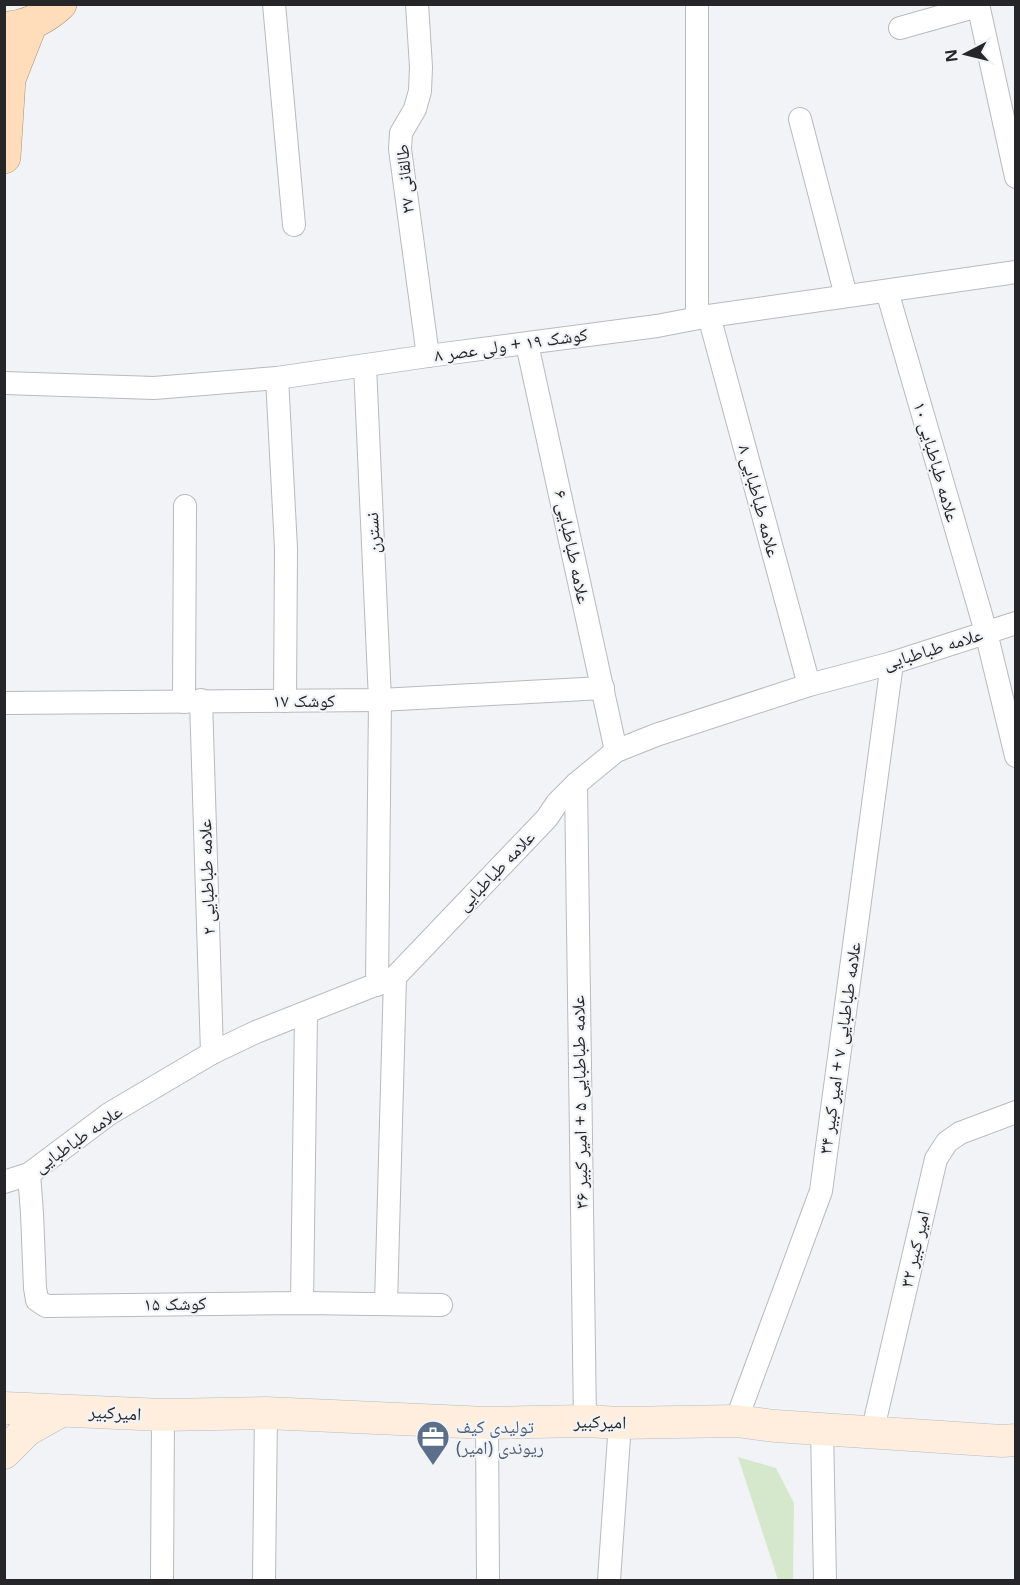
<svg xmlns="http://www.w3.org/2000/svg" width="1020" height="1585" viewBox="0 0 1020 1585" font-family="'Noto Sans','Noto Naskh Arabic',sans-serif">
<rect width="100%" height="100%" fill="#f1f3f6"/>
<path fill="#d6e8cc" d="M738 1457 776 1468 794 1503 793 1580H778Z"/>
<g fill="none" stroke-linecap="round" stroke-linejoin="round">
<defs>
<g id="street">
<path d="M274 4 294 225"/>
<path d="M417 4 421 67 420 91 415 109 401 133 400 149 428 356"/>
<path d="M697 4V318"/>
<path d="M978 4 1016 177"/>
<path d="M900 28 978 6"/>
<path d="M800 119 846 296"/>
<path d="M887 291 986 632 1016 756"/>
<path d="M709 316 809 685"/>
<path d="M527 344 616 751"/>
<path d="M365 366 380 700 377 985"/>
<path d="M277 378 286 548 285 701"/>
<path d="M4 383 154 388 277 378 428 356 657 326 709 316 1016 272"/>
<path d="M201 700 212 1053"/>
<path d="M184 702 185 506"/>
<path d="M4 703 380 700 603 688"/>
<path d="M576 784 585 1421"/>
<path d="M29 1174 32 1213 35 1288 37 1300 46 1306 302 1303 441 1305"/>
<path d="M4 1182 29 1174 109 1114 212 1053 256 1032 395 977 547 818 557 803 576 784 616 751 656 735 809 685 892 663 1016 623"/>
<path d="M302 1303 306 1014"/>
<path d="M386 1304 395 977"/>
<path d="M736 1421 821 1191 892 663"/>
<path d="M487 1423 488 1580"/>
<path d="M822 1429 825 1580"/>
<path d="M872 1433 936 1159 947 1142 960 1133 1016 1112"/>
<path d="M162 1580 163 1415"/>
<path d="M264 1580 266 1413"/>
<path d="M609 1580 620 1423"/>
</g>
<g id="secondary">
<path d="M4 1408 163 1415 266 1413 487 1423 585 1421 620 1423 736 1421 775 1426 1002 1441 1016 1440"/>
<path d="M4 1453 27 1430 61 1411"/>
</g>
<g id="primary">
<path d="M9 28C28 26 46 17 60 4"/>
<path d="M4 157 9 79 31 23"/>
</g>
</defs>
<use href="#street" stroke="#b8babd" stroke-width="24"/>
<use href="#secondary" stroke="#b8babd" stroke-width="33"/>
<use href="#primary" stroke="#b38e6a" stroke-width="34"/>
<use href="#street" stroke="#fff" stroke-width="22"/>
<use href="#secondary" stroke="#fed" stroke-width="32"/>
<use href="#primary" stroke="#fdb" stroke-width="33"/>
</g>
<defs>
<symbol id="office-pin" viewBox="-11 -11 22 30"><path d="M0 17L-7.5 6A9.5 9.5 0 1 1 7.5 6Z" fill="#5c6f8a" stroke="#f1f3f6"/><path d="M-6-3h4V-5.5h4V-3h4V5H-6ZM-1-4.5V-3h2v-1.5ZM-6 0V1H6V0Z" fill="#fff"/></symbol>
</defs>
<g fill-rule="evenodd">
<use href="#office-pin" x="414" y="1418" width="38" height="52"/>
</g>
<g text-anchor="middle" stroke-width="4.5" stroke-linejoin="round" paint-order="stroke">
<g font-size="18" fill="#262628" stroke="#f1f3f6">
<text transform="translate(405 179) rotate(-95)" y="6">طالقانی ۲۷</text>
<text transform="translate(511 345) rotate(-8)" y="6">کوشک ۱۹ + ولی عصر ۸</text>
<text transform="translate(936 462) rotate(74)" y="6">علامه طباطبایی ۱۰</text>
<text transform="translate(759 501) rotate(75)" y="6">علامه طباطبایی ۸</text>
<text transform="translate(373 533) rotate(-93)" y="6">نسترن</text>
<text transform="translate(572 547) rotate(78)" y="6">علامه طباطبایی ۶</text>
<text transform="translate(933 649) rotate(-17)" y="6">علامه طباطبایی</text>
<text x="304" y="707">کوشک ۱۷</text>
<text transform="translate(496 871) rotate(-46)" y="6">علامه طباطبایی</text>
<text transform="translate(207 877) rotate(-92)" y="6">علامه طباطبایی ۲</text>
<text transform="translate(840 1048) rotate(-82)" y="6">علامه طباطبایی ۷ + امیر کبیر ۳۴</text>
<text transform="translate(580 1102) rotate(-91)" y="6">علامه طباطبایی ۵ + امیر کبیر ۳۶</text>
<text transform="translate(78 1139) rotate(-35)" y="6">علامه طباطبایی</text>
<text transform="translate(915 1249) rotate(-77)" y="6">امیر کبیر ۳۲</text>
<text transform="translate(175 1304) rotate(-1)" y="6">کوشک ۱۵</text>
<text transform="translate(115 1413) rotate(3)" y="6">امیرکبیر</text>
<text transform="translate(600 1422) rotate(1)" y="6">امیرکبیر</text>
</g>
<g font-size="18" fill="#4e5e75" stroke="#f1f3f6" text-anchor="start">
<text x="456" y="1433">تولیدی کیف<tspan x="456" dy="21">ریوندی (امیر)</tspan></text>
</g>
</g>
<rect width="1020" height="1585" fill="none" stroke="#262628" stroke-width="12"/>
<g transform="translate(966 54) rotate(263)" stroke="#f1f3f6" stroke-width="4.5" paint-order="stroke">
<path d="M0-4.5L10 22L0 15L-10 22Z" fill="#262628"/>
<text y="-9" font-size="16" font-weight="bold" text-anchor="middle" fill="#262628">N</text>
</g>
</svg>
